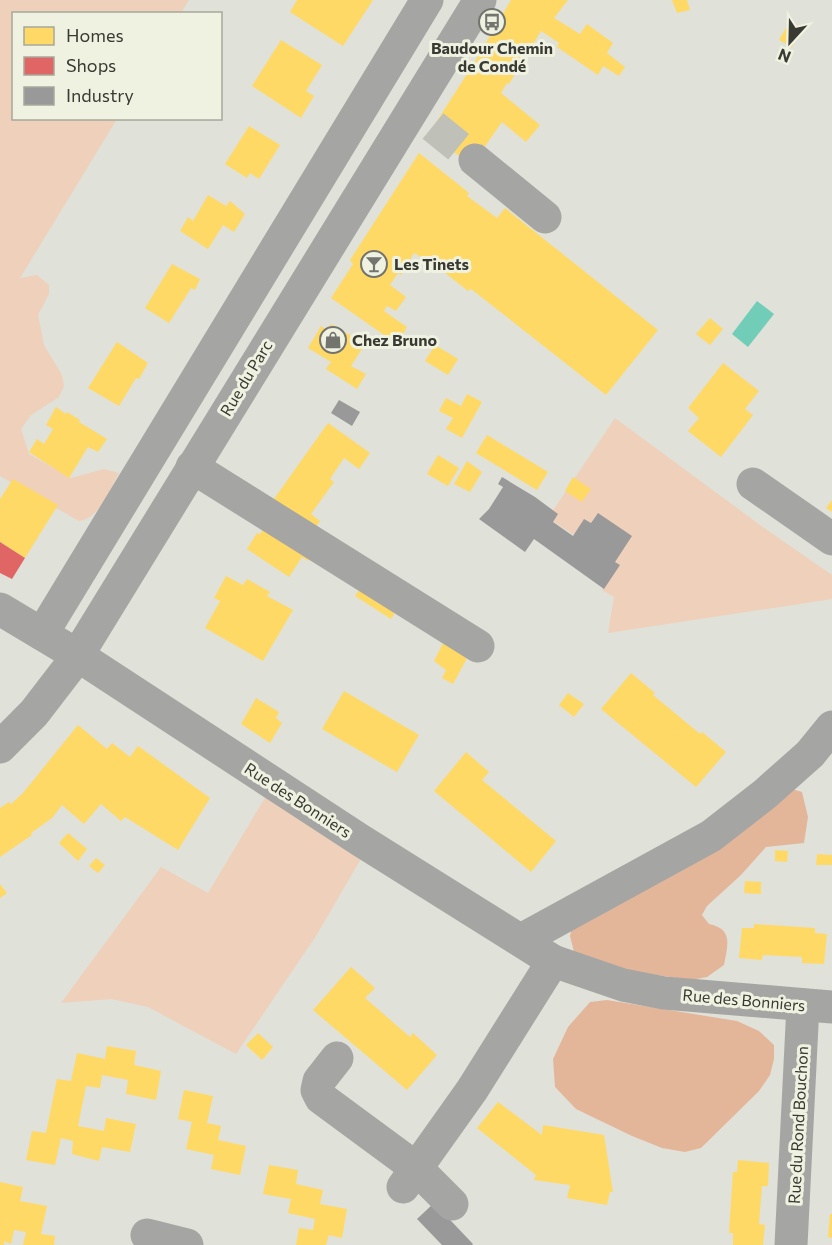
<svg xmlns="http://www.w3.org/2000/svg" width="832" height="1245" viewBox="0 0 832 1245" font-family="Commissioner,sans-serif">
<rect width="100%" height="100%" fill="#e0e1d8"/>
<g fill="#efd0bb">
<path d="M0 0H189L181 13 14 14V118L117 119 20 278 37 275 49 285V294L38 315 44 345 62 375 64 386 59 397 31 415 21 429 29 454 71 478 104 469 119 473C109 490 100 518 79 521L0 476Z"/>
<path d="M615 418 760 525 832 575V599L608 633 614 597 602 590 618 566 614 562 630 537 596 515 580 539 548 518Z"/>
<path d="M266 796 362 857 316 936 236 1054 148 1007 111 999 61 1003 161 867 208 893Z"/>
</g>
<g fill="#e4b699">
<path d="M785 787 802 792 808 817 804 843 766 847 741 875 707 906 702 915 709 924C733 929 728 944 724 965L707 977 691 980 622 970 574 952 570 936 574 919Z"/>
<path d="M607 1000 737 1021 759 1031 774 1045V1059L770 1075 759 1091 701 1148 685 1152 662 1148 632 1136 576 1109 555 1087 553 1059 568 1027 590 1002Z"/>
</g>
<path fill="#71cdb8" d="M757 301 774 314 748 347 732 334Z"/>
<g fill="#ffd966">
<path d="M297 0H373L343 46 290 12Z"/>
<path d="M511 0H568L554 18 580 34 587 24 613 43 607 53 625 67 619 76 603 66 598 75 557 47 559 43 541 31 509 84 507 83 501 93 540 125 526 142 502 122 471 166 430 132 474 63Z"/>
<path d="M672 0H687L690 10 677 13Z"/>
<path d="M790 21 802 28 792 47 779 40Z"/>
<path d="M281 40 322 65 306 91 314 96 301 118 252 86Z"/>
<path d="M249 126 280 145 259 179 250 173 247 178 225 164Z"/>
<path d="M419 153 469 193 467 196 497 218 505 208 658 330 606 395 471 289 468 291 435 265 414 253 401 275 398 273 390 285 406 297 396 311 387 306 384 311 407 327 397 344 331 298 353 264 350 260Z"/>
<path d="M208 195 226 206 230 201 245 214 234 232 223 225 208 249 180 231 188 217 193 221Z"/>
<path d="M172 264 200 279 195 290 191 288 169 323 145 308Z"/>
<path d="M710 318 723 329 710 345 696 334Z"/>
<path d="M331 324 365 344 351 366 366 374 357 389 326 369 331 362 308 348 321 326 327 330Z"/>
<path d="M117 342 148 363 139 379 136 378 119 406 88 388Z"/>
<path d="M435 345 458 359 448 375 425 361Z"/>
<path d="M723 363 759 391 745 409 753 415 721 457 688 431 699 418 688 408Z"/>
<path d="M467 394 482 402 462 438 446 429 453 418 439 411 446 398 461 406Z"/>
<path d="M56 407 66 414 67 412 80 420 79 422 107 439 98 452 88 447 69 478 29 452 37 439 44 444 53 429 46 425Z"/>
<path d="M328 423 370 453 359 469 344 458 330 479 334 482 311 514 320 521 311 534 269 506Z"/>
<path d="M487 435 548 472 537 490 476 453Z"/>
<path d="M438 455 459 468 448 486 427 474Z"/>
<path d="M467 461 482 472 470 492 454 484Z"/>
<path d="M573 477 591 489 582 502 565 491Z"/>
<path d="M13 479 58 505 25 558 0 542V499Z"/>
<path d="M832 500V512L826 508Z"/>
<path d="M267 523 311 557 308 561 302 557 289 577 247 549 257 533 260 534Z"/>
<path d="M226 576 243 585 247 579 270 592 267 596 293 610 263 661 205 628 220 601 214 598Z"/>
<path d="M364 582 400 605 391 619 355 596Z"/>
<path d="M446 637 473 647 453 684 442 678 446 670 434 661Z"/>
<path d="M631 673 655 693 653 695 700 734 702 732 726 752 696 787 601 709Z"/>
<path d="M344 691 419 735 397 772 322 729Z"/>
<path d="M568 693 584 704 574 717 559 705Z"/>
<path d="M256 698 279 712 276 718 282 723 270 743 241 724Z"/>
<path d="M78 725 107 749 112 743 130 757 138 746 210 798 178 850 125 817 121 821 101 804 84 824 62 805 52 818 31 833 32 835 0 857V808L9 802 11 804 23 793Z"/>
<path d="M466 752 489 772 482 780 556 841 531 872 434 791Z"/>
<path d="M68 833 87 849 78 861 59 843Z"/>
<path d="M775 850 788 851 787 862 775 861Z"/>
<path d="M817 854 832 855V865H816Z"/>
<path d="M96 858 105 865 98 873 89 866Z"/>
<path d="M745 881 761 882V894L744 893Z"/>
<path d="M0 884 7 893 0 898Z"/>
<path d="M754 924 815 928V933L827 934 824 964 802 963V957L763 955 762 960 739 958 742 928H754Z"/>
<path d="M351 967 375 988 365 998 410 1037 413 1033 437 1055 407 1090 313 1010Z"/>
<path d="M258 1033 273 1047 262 1060 246 1045Z"/>
<path d="M107 1046 136 1051 134 1065 161 1071 156 1100 126 1094 128 1080 102 1075 100 1088 86 1086 78 1126 104 1131 106 1118 136 1124 130 1152 102 1147 99 1161 72 1154 73 1141 61 1138 55 1165 26 1160 32 1131 46 1133 57 1079 71 1081 77 1053 105 1059Z"/>
<path d="M184 1090 213 1096 207 1123 221 1126 218 1140 246 1146 240 1175 211 1169 214 1155 186 1149 192 1122 178 1119Z"/>
<path d="M498 1102 542 1135 543 1125 604 1135 613 1192H610L607 1205 567 1198 570 1185 534 1180 536 1175 477 1128Z"/>
<path d="M738 1160 769 1163 768 1186H762L759 1224 765 1225 763 1245H733V1233H729L733 1172H737Z"/>
<path d="M269 1165 298 1170 296 1184 323 1190 320 1204 347 1209 342 1238 329 1235 326 1245H296L299 1228 313 1230 315 1219 288 1213 291 1199 263 1194Z"/>
<path d="M0 1182 23 1187 20 1201 47 1206 41 1234 55 1236 54 1245H23L26 1232 14 1230 11 1244 4 1241V1245H0Z"/>
<path d="M830 1214H832V1238L828 1237Z"/>
</g>
<path fill="#e06666" d="M0 542 25 558 12 579 0 573Z"/>
<g fill="#999">
<path d="M339 400 360 412 352 426 331 413Z"/>
<path d="M502 477 535 497 558 514 553 522 573 536 584 519 591 523 598 513 632 536 615 562 620 565 604 589 534 539 525 552 479 519 489 509 503 487 498 484Z"/>
<path d="M434 1203 473 1244 472 1245H442L417 1219Z"/>
</g>
<g fill="none" stroke-linecap="round" stroke-linejoin="round">
<path stroke="#bfc0b7" stroke-width="33" stroke-dasharray="33 16" stroke-linecap="butt" d="M433 126 475 160"/>
<g stroke="#a5a6a3" stroke-width="33">
<path d="M475 160 545 217"/>
<path d="M192 467 478 646"/>
<path d="M753 484 832 539"/>
<path d="M0 609 77 655 360 840 553 961 623 985 664 993 832 1007"/>
<path d="M42 634 427 0"/>
<path d="M0 747 34 713 74 661 480 0"/>
<path d="M521 940 711 836 765 794 810 754 832 727"/>
<path d="M337 1058 319 1081 317 1090 321 1098 416 1168 452 1204"/>
<path d="M403 1187 472 1090 553 961"/>
<path d="M147 1235 187 1245"/>
<path d="M791 1245 803 1005"/>
</g>
</g>
<defs>
<symbol id="bus-ring" viewBox="-11 -11 22 22"><circle r="9.5" fill="#f0f2e1" stroke="#73746d" stroke-width="1.5"/><path d="M-5-6H5V4H4V6H2V4H-2V6H-4V4H-5ZM-3.5-4V0h7V-4ZM-3.5 1.2v1.5H-2V1.2ZM2 1.2v1.5H3.5V1.2Z" fill="#73746d"/></symbol>
<symbol id="bar-ring" viewBox="-11 -11 22 22"><circle r="9.5" fill="#f0f2e1" stroke="#73746d" stroke-width="1.5"/><path d="M-6-5H6L.8 .8V4.5H3.5V6h-7V4.5H-.8V.8Z" fill="#73746d"/></symbol>
<symbol id="shop-ring" viewBox="-11 -11 22 22"><circle r="9.5" fill="#f0f2e1" stroke="#73746d" stroke-width="1.5"/><path d="M-5-2.5h2.3a2.7 3.5 0 0 1 5.4 0H5L5.5 6h-11ZM-1.5-2.5h3a1.5 2.3 0 0 0-3 0Z" fill="#73746d"/></symbol>
</defs>
<g fill-rule="evenodd">
<use href="#bus-ring" x="477" y="7" width="30" height="30"/>
<use href="#bar-ring" x="359" y="249" width="30" height="30"/>
<use href="#shop-ring" x="318" y="325" width="30" height="30"/>
</g>
<g text-anchor="middle" stroke-width="6" stroke-linejoin="round" paint-order="stroke">
<g font-size="16" font-weight="bold" fill="#393a33" stroke="#f0f2e1" text-anchor="start">
<text x="492" y="54" text-anchor="middle">Baudour Chemin<tspan x="492" dy="18">de Condé</tspan></text>
<text x="394" y="270">Les Tinets</text>
<text x="352" y="346">Chez Bruno</text>
</g>
<g font-size="16" fill="#393a33" stroke="#f0f2e1">
<text transform="translate(246 378) rotate(-59)" y="6">Rue du Parc</text>
<text transform="translate(298 800) rotate(33)" y="6">Rue des Bonniers</text>
<text transform="translate(744 1000) rotate(5)" y="6">Rue des Bonniers</text>
<text transform="translate(798 1125) rotate(-87)" y="6">Rue du Rond Bouchon</text>
</g>
</g>
<rect x="12" y="12" width="210" height="108" fill="#f0f2e1" stroke="#a7a89b" stroke-width="1.5"/>
<rect x="24" y="27" width="30" height="18" fill="#ffd966" stroke="#a7a89b" stroke-width="1.5"/>
<text x="66" y="42" font-size="18" fill="#393a33">Homes</text>
<rect x="24" y="57" width="30" height="18" fill="#e06666" stroke="#a7a89b" stroke-width="1.5"/>
<text x="66" y="72" font-size="18" fill="#393a33">Shops</text>
<rect x="24" y="87" width="30" height="18" fill="#999999" stroke="#a7a89b" stroke-width="1.5"/>
<text x="66" y="102" font-size="18" fill="#393a33">Industry</text>
<g transform="translate(790 42) rotate(202)" stroke="#f0f2e1" stroke-width="4.5" paint-order="stroke">
<path d="M0-4.5L10 22L0 15L-10 22Z" fill="#393a33"/>
<text y="-9" font-size="16" font-weight="bold" text-anchor="middle" fill="#393a33">N</text>
</g>
</svg>
